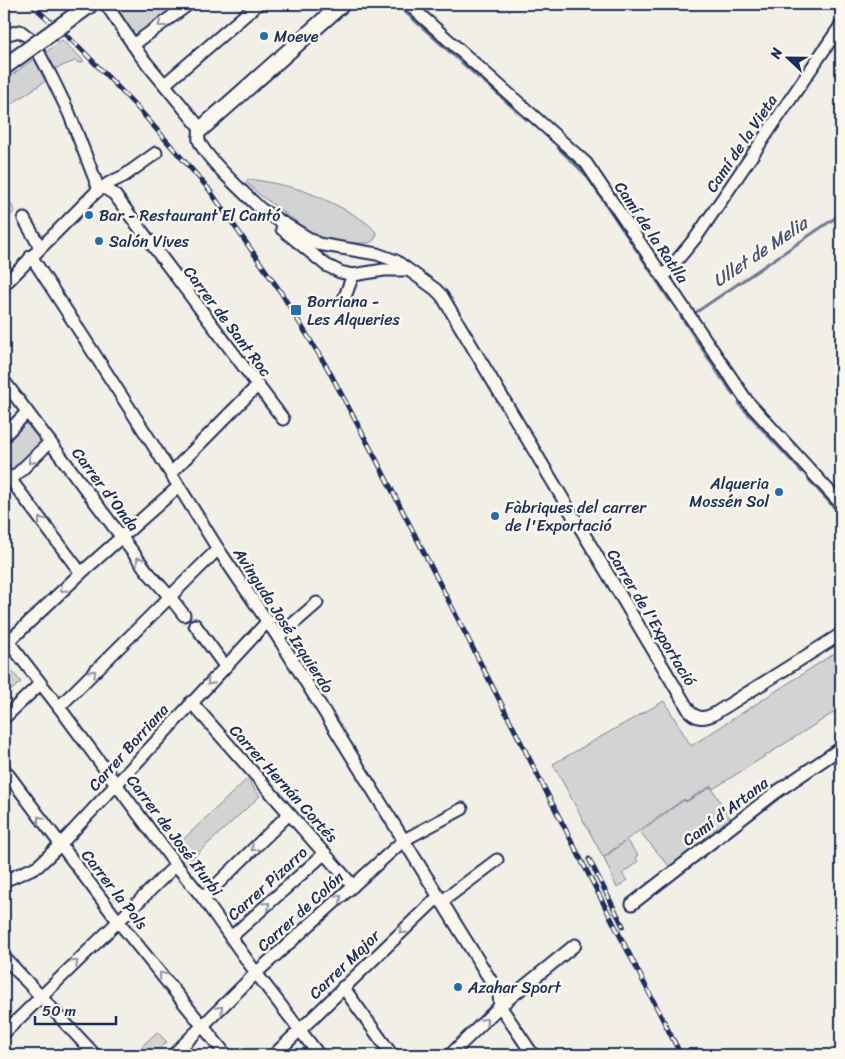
<svg xmlns="http://www.w3.org/2000/svg" width="845" height="1059" viewBox="0 0 845 1059" font-family="Sriracha,sans-serif">
<rect width="100%" height="100%" fill="#f2efe6"/>
<filter id="ink" filterUnits="userSpaceOnUse"><feTurbulence type="fractalNoise" baseFrequency=".02" numOctaves="2"/><feDisplacementMap in="SourceGraphic" scale="10" xChannelSelector="R" yChannelSelector="G"/><feConvolveMatrix kernelMatrix="1 2 1 2 8 2 1 2 1" color-interpolation-filters="sRGB"/></filter>
<g filter="url(#ink)">
<g fill="#d2d3d2" stroke="#768198">
<path d="M113 4H180L135 37Z"/>
<path d="M62 40 83 60V62L79 63 75 61 57 68 50 66 46 52Z"/>
<path d="M36 57 47 80 4 109V81Z"/>
<path d="M248 179C265 181 284 185 301 190 317 195 374 221 377 235L374 240 369 243H348L319 238 260 195 246 182Z"/>
<path d="M4 192 15 211 4 221Z"/>
<path d="M24 421 42 443 12 472 4 462V440Z"/>
<path d="M841 649V708L713 789 711 786 686 801 684 799 626 840 638 855 635 857 638 861 622 874 627 880 617 888 604 858 624 842 603 857 553 764 664 701 691 746Z"/>
<path d="M4 662 21 682 4 696Z"/>
<path d="M247 779 260 796 185 865 172 850Z"/>
<path d="M711 787 730 818 670 867 640 832 684 800 686 802Z"/>
<path d="M157 1032 167 1042 154 1055H143L138 1050Z"/>
</g>
<g fill="none" stroke-linecap="round" stroke-linejoin="round">
<g stroke="#707b93" stroke-width="3">
<path d="M396 4 480 79"/>
<path d="M481 79 527 120"/>
<path d="M558 148 586 175 637 251"/>
<path d="M640 255 670 301"/>
<path d="M695 313 841 214"/>
<path d="M680 315 722 379"/>
<path d="M724 380 733 395"/>
<path d="M739 404 757 423"/>
<path d="M758 425 802 472"/>
<path d="M809 480 841 515"/>
</g>
<defs>
<g id="street">
<path d="M106 4 140 55 201 129C199 133 198 136 199 140 204 158 253 201 267 215"/>
<path d="M408 4 586 163 747 401 841 504"/>
<path d="M4 35 20 31 32 40 52 78 69 113 98 187 106 189 114 194 283 419"/>
<path d="M133 45 189 4"/>
<path d="M165 84 258 4"/>
<path d="M262 210 318 244 377 254 396 261 435 289 442 296 690 712C698 719 704 719 714 714L841 634"/>
<path d="M24 219 40 247"/>
<path d="M282 229 326 265 340 272 353 275 384 270H406"/>
<path d="M31 256 148 437 218 549 278 637 499 994 500 1006 533 1055"/>
<path d="M663 277 697 236 841 25"/>
<path d="M4 285 95 193 109 183 124 176 156 153"/>
<path d="M344 299 353 275"/>
<path d="M4 381 147 571 170 597 184 615"/>
<path d="M4 436 27 412"/>
<path d="M4 471 81 573"/>
<path d="M171 473 257 386"/>
<path d="M11 480 50 442"/>
<path d="M195 625 225 666"/>
<path d="M4 636 59 707 176 865 203 898 256 973 319 1055"/>
<path d="M278 637 317 603"/>
<path d="M4 646 81 573 178 487"/>
<path d="M191 702 353 886"/>
<path d="M59 707 218 549"/>
<path d="M4 718 40 684"/>
<path d="M4 769 118 921 226 1055"/>
<path d="M4 881 38 866 60 845 268 621"/>
<path d="M203 898 289 814"/>
<path d="M441 902 497 860"/>
<path d="M632 904 775 793 841 748"/>
<path d="M231 937 325 853"/>
<path d="M4 957 95 1055"/>
<path d="M343 987 392 1055"/>
<path d="M4 1033 176 865"/>
<path d="M173 1055 256 973 404 840 462 809"/>
<path d="M274 1055 438 897"/>
<path d="M450 1055 500 1006 575 945"/>
</g>
<path id="secondary" d="M201 129 342 4"/>
</defs>
<use href="#street" stroke="#1b2f5e" stroke-width="15"/>
<use href="#secondary" stroke="#1b2f5e" stroke-width="19"/>
<use href="#street" stroke="#fbf7ec" stroke-width="11"/>
<use href="#secondary" stroke="#fbf7ec" stroke-width="15"/>
<defs>
<g id="rail">
<path d="M31 4 81 49 136 106 208 188 280 291 328 369 376 459 681 1055"/>
<path d="M589 859 623 926"/>
</g>
</defs>
<use href="#rail" stroke="#1b2f5e" stroke-width="5"/>
<use href="#rail" stroke="#fbf7ec" stroke-width="3" stroke-dasharray="9" stroke-linecap="butt"/>
<defs>
<path id="secondary-bridge" d="M4 67 91 4"/>
</defs>
<use href="#secondary-bridge" stroke="#1b2f5e" stroke-width="19" stroke-linecap="butt"/>
<use href="#secondary-bridge" stroke="#fbf7ec" stroke-width="15"/>
</g>
<defs><path id="oneway-chevron" d="M-2-3.5L2.5 0L-2 3.5" fill="none" stroke-width="1.6" stroke-linecap="round" stroke-linejoin="round" transform="scale(1.25)"/></defs>
<g stroke="#8b93a5">
<use href="#oneway-chevron" transform="translate(161 24) rotate(144)"/>
<use href="#oneway-chevron" transform="translate(31 461) rotate(135)"/>
<use href="#oneway-chevron" transform="translate(41 520) rotate(-127)"/>
<use href="#oneway-chevron" transform="translate(139 560) rotate(-127)"/>
<use href="#oneway-chevron" transform="translate(63 589) rotate(138)"/>
<use href="#oneway-chevron" transform="translate(93 673) rotate(-45)"/>
<use href="#oneway-chevron" transform="translate(210 682) rotate(133)"/>
<use href="#oneway-chevron" transform="translate(40 819) rotate(-126)"/>
<use href="#oneway-chevron" transform="translate(254 848) rotate(136)"/>
<use href="#oneway-chevron" transform="translate(339 898) rotate(-42)"/>
<use href="#oneway-chevron" transform="translate(267 905) rotate(-42)"/>
<use href="#oneway-chevron" transform="translate(402 931) rotate(137)"/>
<use href="#oneway-chevron" transform="translate(75 963) rotate(-44)"/>
<use href="#oneway-chevron" transform="translate(162 975) rotate(-129)"/>
<use href="#oneway-chevron" transform="translate(220 1009) rotate(-46)"/>
<use href="#oneway-chevron" transform="translate(485 1021) rotate(-45)"/>
</g>
</g>
<g fill="#1f6fb2" stroke="#fbf7ec" stroke-width="2">
<circle cx="264" cy="36" r="5"/>
<circle cx="89" cy="215" r="5"/>
<circle cx="99" cy="241" r="5"/>
<rect x="290" y="304" width="12" height="12" rx="2.5"/>
<circle cx="779" cy="492" r="5"/>
<circle cx="495" cy="516" r="5"/>
<circle cx="458" cy="987" r="5"/>
</g>
<g text-anchor="middle" stroke-width="5" stroke-linejoin="round" paint-order="stroke">
<g font-size="16" fill="#1b2f5e" stroke="#fbf7ec" text-anchor="start">
<text x="274" y="42">Moeve</text>
<text x="99" y="221">Bar - Restaurant El Cantó</text>
<text x="109" y="247">Salón Vives</text>
<text x="307" y="307">Borriana -<tspan x="307" dy="18">Les Alqueries</tspan></text>
<text x="769" y="489" text-anchor="end">Alqueria<tspan x="769" dy="18">Mossén Sol</tspan></text>
<text x="505" y="513">Fàbriques del carrer<tspan x="505" dy="18">de l'Exportació</tspan></text>
<text x="468" y="993">Azahar Sport</text>
</g>
<g font-size="16" fill="#1b2f5e" stroke="#fbf7ec">
<text transform="translate(741 143) rotate(-56)" y="6">Camí de la Vieta</text>
<text transform="translate(652 232) rotate(56)" y="6">Camí de la Ratlla</text>
<text transform="translate(228 321) rotate(53)" y="6">Carrer de Sant Roc</text>
<text transform="translate(106 489) rotate(53)" y="6">Carrer d'Onda</text>
<text transform="translate(652 617) rotate(59)" y="6">Carrer de l'Exportació</text>
<text transform="translate(284 620) rotate(57)" y="6">Avinguda José Izquierdo</text>
<text transform="translate(128 747) rotate(-48)" y="6">Carrer Borriana</text>
<text transform="translate(284 783) rotate(48)" y="6">Carrer Hernán Cortés</text>
<text transform="translate(725 811) rotate(-37)" y="6">Camí d'Artana</text>
<text transform="translate(175 835) rotate(53)" y="6">Carrer de José Iturbi</text>
<text transform="translate(267 883) rotate(-42)" y="6">Carrer Pizarro</text>
<text transform="translate(115 889) rotate(52)" y="6">Carrer la Pols</text>
<text transform="translate(300 911) rotate(-42)" y="6">Carrer de Colón</text>
<text transform="translate(344 964) rotate(-44)" y="6">Carrer Major</text>
</g>
<g font-size="18" font-style="italic" fill="#465579" stroke="#fbf7ec">
<text transform="translate(760 252) rotate(-34)" y="6">Ullet de Melia</text>
</g>
</g>
<rect width="845" height="1059" fill="none" stroke="#fbf7ec" stroke-width="20"/>
<rect x="10" y="10" width="825" height="1039" fill="none" stroke="#1b2f5e" stroke-width="2" filter="url(#ink)"/>
<g transform="translate(788 58) rotate(292)" stroke="#fbf7ec" stroke-width="4" paint-order="stroke">
<path d="M0-4L9 19L0 12L-9 19Z" fill="#1b2f5e"/>
<text y="-8" font-size="14" font-weight="bold" text-anchor="middle" fill="#1b2f5e">N</text>
</g>
<path d="M35 1016v8h81v-8" fill="none" stroke="#1b2f5e" stroke-width="2.5"/>
<text x="42" y="1016" font-size="15" fill="#1b2f5e" stroke="#fbf7ec" stroke-width="4" paint-order="stroke">50 m</text>
</svg>
